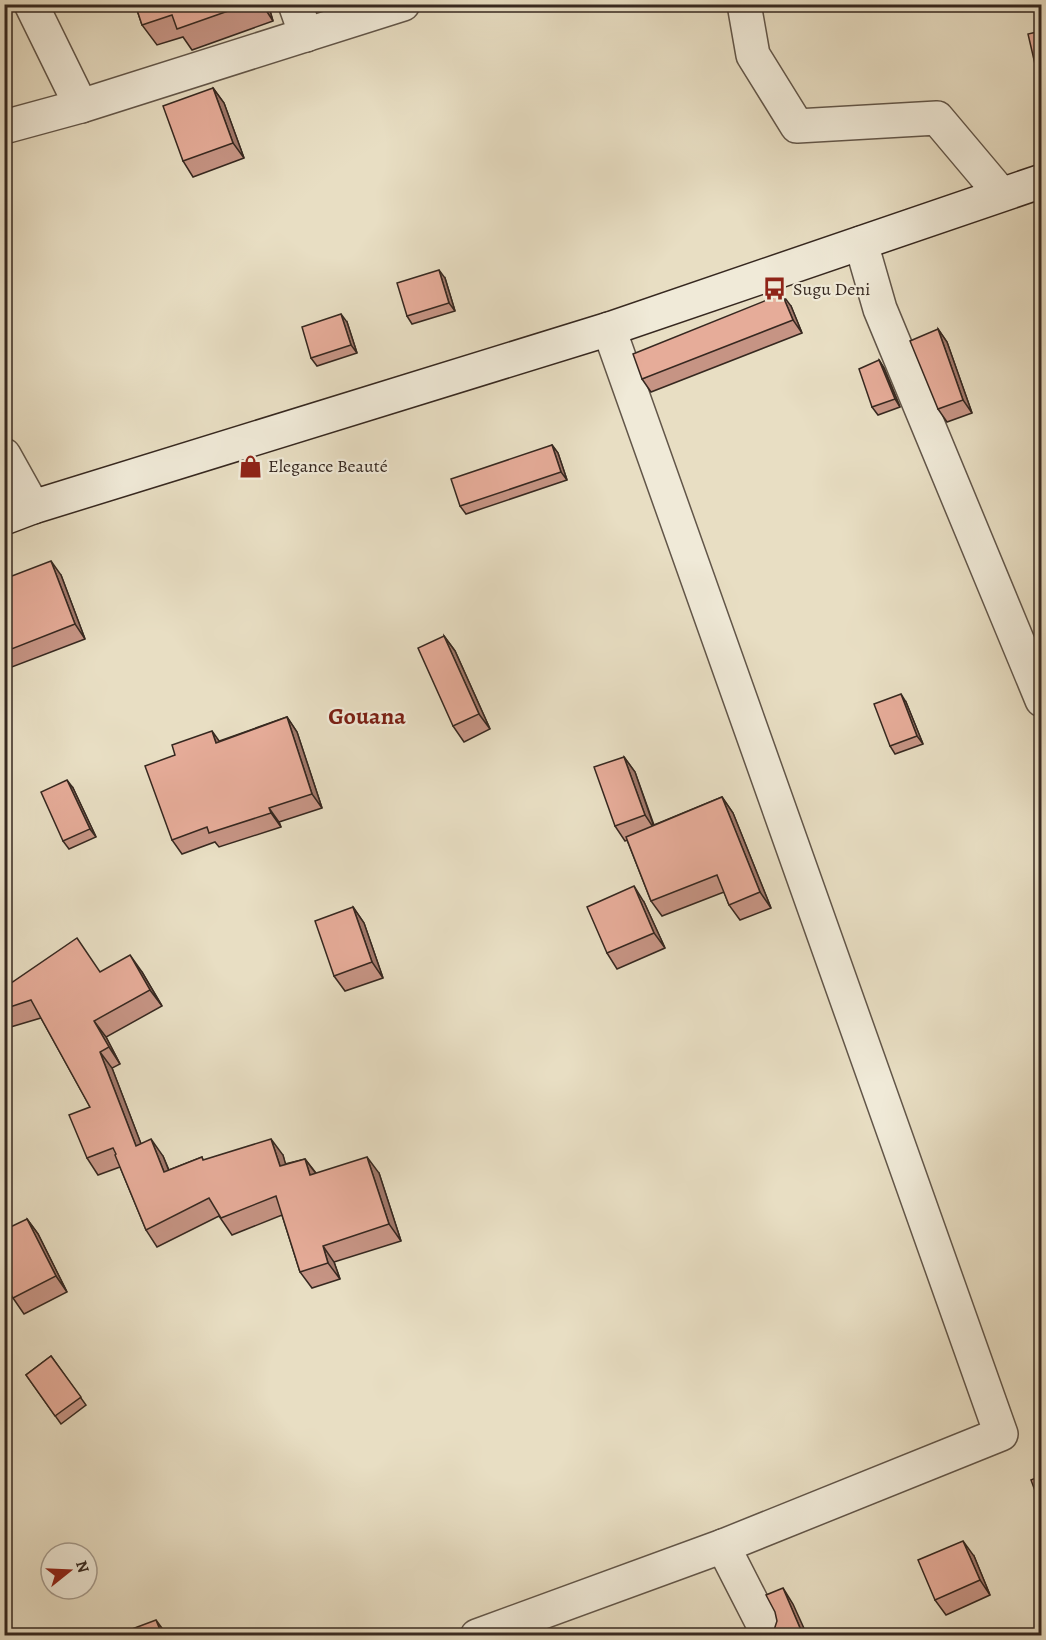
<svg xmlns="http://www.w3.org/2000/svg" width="1046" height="1640" viewBox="0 0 1046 1640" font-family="Alegreya,serif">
<rect width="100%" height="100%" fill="#e8dec3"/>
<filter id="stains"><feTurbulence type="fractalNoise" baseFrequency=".00333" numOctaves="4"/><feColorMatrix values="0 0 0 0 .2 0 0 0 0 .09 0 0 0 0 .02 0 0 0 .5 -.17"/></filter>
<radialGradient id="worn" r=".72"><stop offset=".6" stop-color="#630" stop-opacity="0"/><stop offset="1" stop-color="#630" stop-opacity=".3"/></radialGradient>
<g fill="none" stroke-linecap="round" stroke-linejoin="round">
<defs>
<g id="street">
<path d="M31 4 81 106"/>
<path d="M295 4 306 35"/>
<path d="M744 4 753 55 797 126 937 118 1001 194"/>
<path d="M4 127 81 106 403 4"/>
<path d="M861 243 880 309 1042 700"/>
<path d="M4 455 33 507"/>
<path d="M723 1546 769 1636"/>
<path d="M477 1636 723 1546 1001 1434 609 329"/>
</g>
<path id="secondary" d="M4 518 33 507 609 329 1042 181"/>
</defs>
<use href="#street" stroke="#625649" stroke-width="36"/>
<use href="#secondary" stroke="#362820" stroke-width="36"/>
<use href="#street" stroke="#f0ead8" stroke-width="33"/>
<use href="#secondary" stroke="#f0ead8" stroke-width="33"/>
</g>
<g fill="#c69484" stroke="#362820" stroke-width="1.5">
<path d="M135 4H268L273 21 192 50 183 37 157 45 142 25Z"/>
<path d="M213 88 224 103 244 158 193 177 183 161Z"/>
<path d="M445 278 455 311 412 324 407 316Z"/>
<path d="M791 306 802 333 651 392 642 379Z"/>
<path d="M347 322 357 353 317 366 311 358Z"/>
<path d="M938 329 947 342 972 413 947 422 938 409Z"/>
<path d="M879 360 884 368 900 407 878 415 872 407Z"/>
<path d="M552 445 558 453 567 480 466 514 460 506Z"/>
<path d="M61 575 85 639 4 670V579Z"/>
<path d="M444 636 455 651 490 729 464 742 453 726Z"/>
<path d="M906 702 923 744 895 754 890 746Z"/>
<path d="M287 717 297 732 322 808 279 822 281 827 219 847 215 842 182 854 172 840 219 741Z"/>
<path d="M624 757 635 772 654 825 722 797 733 813 771 908 740 920 729 905 724 892 662 916 651 901 627 840 625 841 615 826Z"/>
<path d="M73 788 96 837 69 849 63 841Z"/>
<path d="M644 902 665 948 617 969 607 953Z"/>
<path d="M353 907 364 923 383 978 345 991 334 976Z"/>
<path d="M100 972H142L162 1006 106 1037 120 1064 112 1068 141 1144 163 1156 169 1170 202 1157 203 1160 283 1155 285 1164 305 1159 316 1173H379L401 1241 334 1262 340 1279 312 1288 300 1272 282 1215 232 1235 219 1216 157 1247 146 1230 120 1167 98 1175 87 1158 90 1107 41 1018 4 1029V988Z"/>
<path d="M27 1219 38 1234 67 1292 24 1314 13 1298Z"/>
<path d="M51 1356 86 1405 61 1424 26 1375Z"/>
<path d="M974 1556 990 1595 946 1615 935 1600Z"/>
</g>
<g fill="#a1786b" stroke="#362820" stroke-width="1.5">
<path d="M262 4H268L273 21Z"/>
<path d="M213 88 224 103 244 158 233 143Z"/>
<path d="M439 270 445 278 455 311 449 303Z"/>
<path d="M782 294 791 306 802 333 793 320Z"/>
<path d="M341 314 347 322 357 353 351 345Z"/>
<path d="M938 329 947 342 972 413 963 400Z"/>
<path d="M879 360 884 368 900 407 895 399Z"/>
<path d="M552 445 558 453 567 480 561 472Z"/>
<path d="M51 561 61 575 85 639 75 624Z"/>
<path d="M444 636 455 651 490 729 479 714Z"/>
<path d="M901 694 906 702 923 744 917 736Z"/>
<path d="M287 717 297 732 322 808 312 794Z"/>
<path d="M212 731 222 745 216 743Z"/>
<path d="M624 757 635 772 655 830 645 815Z"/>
<path d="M67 780 73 788 96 837 90 829Z"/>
<path d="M722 797 733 813 771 908 760 892Z"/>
<path d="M269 808 279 822 281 827 271 813Z"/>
<path d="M634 886 644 902 665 948 654 933Z"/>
<path d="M353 907 364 923 383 978 372 962Z"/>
<path d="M130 955 142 972 162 1006 150 990Z"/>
<path d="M94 1021 106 1037 120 1064 109 1047Z"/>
<path d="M100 1052 112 1068 148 1162 136 1146Z"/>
<path d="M151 1139 163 1156 176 1189 164 1172Z"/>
<path d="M271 1139 283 1155 291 1183 280 1166Z"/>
<path d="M367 1157 379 1173 401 1241 389 1224Z"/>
<path d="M305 1159 317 1175H310Z"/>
<path d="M27 1219 38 1234 67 1292 56 1276Z"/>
<path d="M323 1246 334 1262 340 1279 328 1263Z"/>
<path d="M963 1541 974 1556 990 1595 980 1580Z"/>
<path d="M783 1588 793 1604 807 1635H803Z"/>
<path d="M156 1620 167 1635H162Z"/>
</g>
<g fill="#e6ac99" stroke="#362820" stroke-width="1.5">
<path d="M135 4H248L177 29 172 15 142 25Z"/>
<path d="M1041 31V76L1038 77 1028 34Z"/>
<path d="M213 88 233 143 183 161 163 106Z"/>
<path d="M439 270 449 303 407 316 397 283Z"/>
<path d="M782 294 793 320 642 379 633 354Z"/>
<path d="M341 314 351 345 311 358 302 327Z"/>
<path d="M938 329 963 400 938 409 910 341Z"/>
<path d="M879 360 895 399 872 407 859 369Z"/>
<path d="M552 445 561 472 460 506 451 479Z"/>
<path d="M51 561 75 624 4 652V579Z"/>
<path d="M444 636 479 714 453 726 418 648Z"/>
<path d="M901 694 917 736 890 746 874 704Z"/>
<path d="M287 717 312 794 269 808 271 813 209 833 207 827 172 840 145 766 175 755 172 745 212 731 216 743Z"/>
<path d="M624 757 645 815 615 826 594 767Z"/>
<path d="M67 780 90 829 63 841 41 792Z"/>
<path d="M722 797 760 892 729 905 717 875 651 901 626 837Z"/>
<path d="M634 886 654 933 607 953 587 907Z"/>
<path d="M353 907 372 962 334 976 315 921Z"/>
<path d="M77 938 100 972 130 955 150 990 94 1021 109 1047 100 1052 136 1146 151 1139 164 1172 202 1157 203 1160 271 1139 280 1166 305 1159 310 1175 367 1157 389 1224 323 1246 328 1263 300 1272 276 1196 221 1218 209 1198 146 1230 115 1155 116 1154 113 1148 87 1158 69 1115 90 1107 31 1000 4 1009V988Z"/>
<path d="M27 1219 56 1276 13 1298 4 1282V1230Z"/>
<path d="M51 1356 81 1397 55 1416 26 1375Z"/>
<path d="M1041 1476V1507L1031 1480Z"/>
<path d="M963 1541 980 1580 935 1600 918 1560Z"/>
<path d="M783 1588 803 1635H768L774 1630 777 1621 775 1612 766 1595Z"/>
<path d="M156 1620 162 1635H116Z"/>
</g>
<defs>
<symbol id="bus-bare" viewBox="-9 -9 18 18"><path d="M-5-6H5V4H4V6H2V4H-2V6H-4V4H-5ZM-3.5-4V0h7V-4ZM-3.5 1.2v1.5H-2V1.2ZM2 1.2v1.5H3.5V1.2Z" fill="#8f2418" stroke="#f0ead8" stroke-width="2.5" paint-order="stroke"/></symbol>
<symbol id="shop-bare" viewBox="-9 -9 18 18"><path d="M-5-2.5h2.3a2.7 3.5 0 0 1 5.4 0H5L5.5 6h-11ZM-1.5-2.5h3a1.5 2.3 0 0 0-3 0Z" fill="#8f2418" stroke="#f0ead8" stroke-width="2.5" paint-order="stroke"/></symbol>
</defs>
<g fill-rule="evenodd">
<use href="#bus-bare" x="758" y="272" width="33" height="33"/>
<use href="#shop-bare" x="234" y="450" width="33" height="33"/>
</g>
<g text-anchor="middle" stroke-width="4.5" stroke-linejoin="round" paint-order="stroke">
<g font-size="18" fill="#362820" stroke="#f0ead8" text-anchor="start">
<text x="793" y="295">Sugu Deni</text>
<text x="268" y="472">Elegance Beauté</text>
</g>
<g font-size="24" font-weight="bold" fill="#7a1f14" stroke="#f0ead8">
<text x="367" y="724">Gouana</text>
</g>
</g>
<rect width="1046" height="1640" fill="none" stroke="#e8dec3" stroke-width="24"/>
<rect x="6" y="6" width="1034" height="1628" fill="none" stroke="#362820" stroke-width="3"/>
<rect x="12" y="12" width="1022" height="1616" fill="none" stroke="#362820" stroke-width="1.5"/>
<g transform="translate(69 1571) rotate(72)"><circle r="28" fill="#f0ead8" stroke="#a69c8e" stroke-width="1.5"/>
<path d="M0-4.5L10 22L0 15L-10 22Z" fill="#8f2418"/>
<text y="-9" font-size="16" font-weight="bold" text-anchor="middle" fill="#362820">N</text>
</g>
<rect width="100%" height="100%" filter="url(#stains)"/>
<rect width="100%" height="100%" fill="url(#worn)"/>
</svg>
